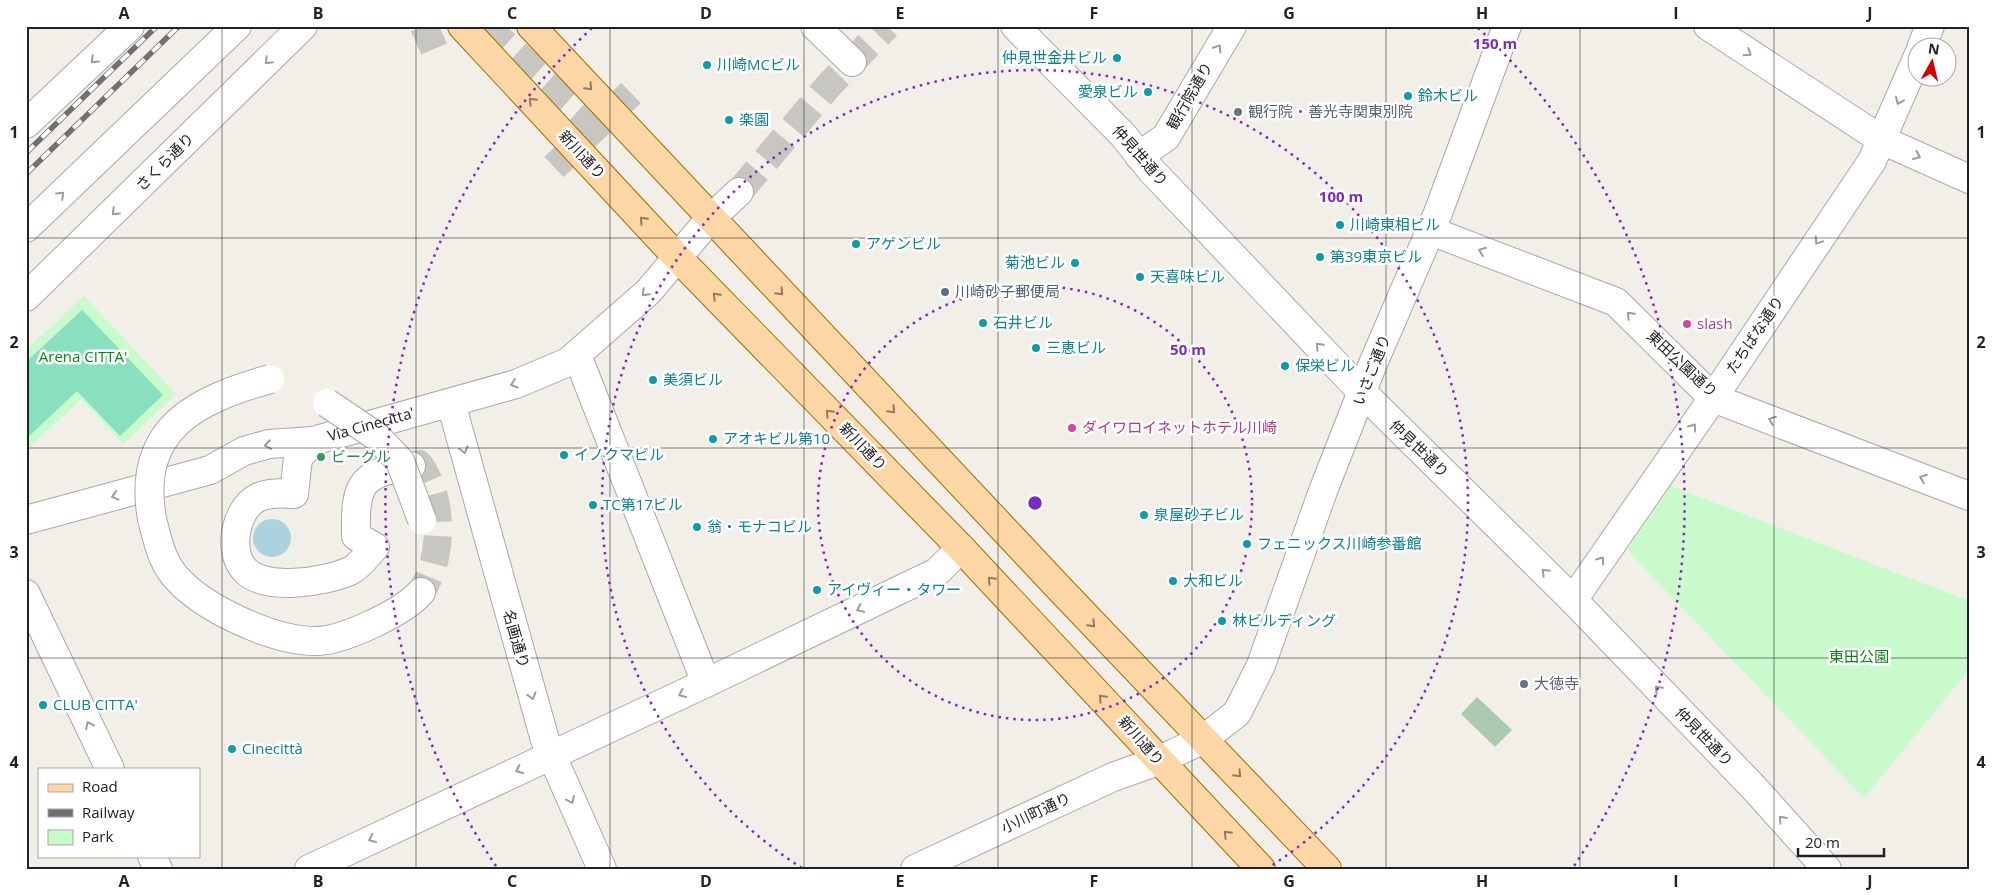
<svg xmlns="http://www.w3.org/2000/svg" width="1995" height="895" viewBox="0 0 1995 895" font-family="'Open Sans','Noto Sans JP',sans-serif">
<rect width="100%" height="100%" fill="#f2efe9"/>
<path fill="#aacbaf" d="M1477 697 1512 730 1495 747 1461 714Z"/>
<g fill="#c8facc">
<path d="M84 296 176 394 123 444 81 399 26 451V350Z"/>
<path d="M1671 486 1969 601V670L1864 798 1627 550Z"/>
</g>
<path fill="#88e0be" d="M82 310 163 395 120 436 77 391 26 439V362Z"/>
<circle fill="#aad3df" cx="272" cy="538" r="19"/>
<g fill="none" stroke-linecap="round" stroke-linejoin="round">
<g stroke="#c8c6c1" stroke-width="28" stroke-dasharray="28 14" stroke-linecap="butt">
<path d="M424 26 434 49"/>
<path d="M485 26 597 126"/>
<path d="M554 167 631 93"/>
<path d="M739 192 830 84 887 26"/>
<path d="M411 466 419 464C444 498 444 557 421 592"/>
</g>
<defs>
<g id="minor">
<path d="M815 26 852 62"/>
<path d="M1015 26 1123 135 1151 170 1362 392 1573 600 1755 789 1827 869"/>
<path d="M1708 26 1882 140 1969 179"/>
<path d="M1921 48 1930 26"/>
<path d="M26 124 130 26"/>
<path d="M1139 156 1166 137 1232 26"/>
<path d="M26 228 237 26"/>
<path d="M1431 231 1616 302 1713 398 1969 496"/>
<path d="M26 297 303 26"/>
<path d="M577 355 706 683"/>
<path d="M451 403 545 740 602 869"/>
<path d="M313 441 298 458 294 494C282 493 268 492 257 498 235 510 228 551 244 569 263 592 325 582 350 571 359 567 368 554 375 547L356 536C355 488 358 472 411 466"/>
<path d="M152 519C157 538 161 559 174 575 201 608 273 641 316 641 343 641 404 612 421 592"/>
<path id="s1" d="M26 520 210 470 244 451 269 444 313 441 516 384 568 362 648 292 710 219 739 192"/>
<path d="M26 594 110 769"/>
<path d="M1573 600 1713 398 1872 161 1918 56"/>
<path d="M152 856 158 869"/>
<path d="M309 869 706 683 937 572 961 548"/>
<path d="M915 869 1113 777 1158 761 1204 739 1237 713 1261 665 1323 491 1372 366 1438 213 1507 26"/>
</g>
<g id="major">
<path d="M462 26 676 256 961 548 1261 869"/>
<path d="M531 26 1059 588 1327 869"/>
</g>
</defs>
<use href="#minor" stroke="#a9a9a9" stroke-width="30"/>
<use href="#major" stroke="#a06b00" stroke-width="30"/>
<use href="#minor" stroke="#fff" stroke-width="28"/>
<use href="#major" stroke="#fcd6a4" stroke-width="28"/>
<defs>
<g id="rail">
<path d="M26 153 157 26"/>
<path d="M26 174 179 26"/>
</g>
</defs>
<use href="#rail" stroke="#707070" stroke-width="5.5"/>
<use href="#rail" stroke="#fff" stroke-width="4" stroke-dasharray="11" stroke-linecap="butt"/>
<defs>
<g id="minor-bridge">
<path d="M327 403 376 436 400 461 422 520"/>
<path d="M152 519C136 428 196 400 270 379"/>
</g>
</defs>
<use href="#minor-bridge" stroke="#a9a9a9" stroke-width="30" stroke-linecap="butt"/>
<use href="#minor-bridge" stroke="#fff" stroke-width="28"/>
</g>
<defs><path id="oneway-chevron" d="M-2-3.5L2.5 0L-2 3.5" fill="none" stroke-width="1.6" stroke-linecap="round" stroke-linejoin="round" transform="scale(1.25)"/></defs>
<g stroke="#9c9c9c">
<use href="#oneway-chevron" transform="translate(1218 48) rotate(-58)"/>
<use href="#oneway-chevron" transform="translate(1748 53) rotate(33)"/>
<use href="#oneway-chevron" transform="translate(94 60) rotate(136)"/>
<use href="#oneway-chevron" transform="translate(268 61) rotate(135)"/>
<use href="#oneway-chevron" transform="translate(1899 101) rotate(113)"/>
<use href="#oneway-chevron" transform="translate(1917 156) rotate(24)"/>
<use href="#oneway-chevron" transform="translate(61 195) rotate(-44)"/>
<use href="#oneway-chevron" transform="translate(115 212) rotate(136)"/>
<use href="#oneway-chevron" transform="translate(1818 241) rotate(124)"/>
<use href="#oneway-chevron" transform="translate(1482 251) rotate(-159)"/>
<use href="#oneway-chevron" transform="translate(645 293) rotate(135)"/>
<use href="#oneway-chevron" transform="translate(1630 315) rotate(-135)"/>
<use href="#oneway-chevron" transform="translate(1319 346) rotate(-134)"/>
<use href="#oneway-chevron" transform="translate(514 384) rotate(161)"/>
<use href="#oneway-chevron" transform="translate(1772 420) rotate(-159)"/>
<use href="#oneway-chevron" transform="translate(1693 427) rotate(-55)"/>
<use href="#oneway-chevron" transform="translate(268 445) rotate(170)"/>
<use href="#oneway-chevron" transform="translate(464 450) rotate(75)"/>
<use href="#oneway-chevron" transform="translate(1923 478) rotate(-159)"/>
<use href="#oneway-chevron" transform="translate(115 496) rotate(165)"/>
<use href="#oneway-chevron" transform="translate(1601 560) rotate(-55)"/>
<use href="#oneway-chevron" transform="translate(1545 572) rotate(-134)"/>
<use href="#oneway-chevron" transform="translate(860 609) rotate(154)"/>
<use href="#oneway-chevron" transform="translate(1658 689) rotate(-134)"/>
<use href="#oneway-chevron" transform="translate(682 694) rotate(155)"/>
<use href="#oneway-chevron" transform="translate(532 696) rotate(74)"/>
<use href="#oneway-chevron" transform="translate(89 725) rotate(-116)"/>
<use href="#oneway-chevron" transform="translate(519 770) rotate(155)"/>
<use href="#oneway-chevron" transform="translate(571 800) rotate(65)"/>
<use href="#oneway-chevron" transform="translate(1782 819) rotate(-132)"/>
<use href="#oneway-chevron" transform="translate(372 839) rotate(155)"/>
</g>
<g stroke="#8f7c63">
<use href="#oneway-chevron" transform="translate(589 87) rotate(47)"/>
<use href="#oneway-chevron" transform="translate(532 101) rotate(-133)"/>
<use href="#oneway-chevron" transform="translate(643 220) rotate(-133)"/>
<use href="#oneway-chevron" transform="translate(780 292) rotate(47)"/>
<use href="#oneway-chevron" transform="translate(716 296) rotate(-134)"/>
<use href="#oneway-chevron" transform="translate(892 410) rotate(47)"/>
<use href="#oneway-chevron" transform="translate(829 413) rotate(-134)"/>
<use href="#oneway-chevron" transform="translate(991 580) rotate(-133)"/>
<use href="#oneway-chevron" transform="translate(1092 624) rotate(46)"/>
<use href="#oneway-chevron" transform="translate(1102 698) rotate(-133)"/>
<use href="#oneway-chevron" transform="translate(1238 774) rotate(47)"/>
<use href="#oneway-chevron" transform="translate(1227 834) rotate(-134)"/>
</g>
<path fill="none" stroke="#222" stroke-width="1" stroke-opacity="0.55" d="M222 26V869M416 26V869M610 26V869M804 26V869M998 26V869M1192 26V869M1386 26V869M1580 26V869M1774 26V869M26 238H1969M26 448H1969M26 658H1969"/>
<g fill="none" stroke="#7b2cbf" stroke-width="2.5" stroke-dasharray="2.5 5">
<circle cx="1035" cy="503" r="217"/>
<path d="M802 868A433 433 0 1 1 1268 868"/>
<path d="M496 866A650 650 0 0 1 592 28M1478 28A650 650 0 0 1 1574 866"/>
</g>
<g fill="#0f9aa8" stroke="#fff" stroke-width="2">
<circle cx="1117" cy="58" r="5"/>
<circle cx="707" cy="65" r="5"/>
<circle cx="1148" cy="92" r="5"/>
<circle cx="1408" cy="96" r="5"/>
<circle cx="729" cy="120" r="5"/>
<circle cx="1340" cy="225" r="5"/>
<circle cx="856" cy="244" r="5"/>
<circle cx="1320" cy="257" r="5"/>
<circle cx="1075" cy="263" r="5"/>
<circle cx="1140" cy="277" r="5"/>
<circle cx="983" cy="323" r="5"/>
<circle cx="1036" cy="348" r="5"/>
<circle cx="1285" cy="366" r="5"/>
<circle cx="653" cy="380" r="5"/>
<circle cx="713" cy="439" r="5"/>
<circle cx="564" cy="455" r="5"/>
<circle cx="593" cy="505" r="5"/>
<circle cx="1144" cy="515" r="5"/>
<circle cx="697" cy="527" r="5"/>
<circle cx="1247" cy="544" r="5"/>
<circle cx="1173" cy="581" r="5"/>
<circle cx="817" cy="590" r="5"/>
<circle cx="1222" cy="621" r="5"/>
<circle cx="43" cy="705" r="5"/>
<circle cx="232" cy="749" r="5"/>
</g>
<g fill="#6b7280" stroke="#fff" stroke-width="2">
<circle cx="1238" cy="112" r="5"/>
<circle cx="1524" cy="684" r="5"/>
</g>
<circle fill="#5c6f8a" stroke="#fff" stroke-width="2" cx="945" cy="292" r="5"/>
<g fill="#d1479c" stroke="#fff" stroke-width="2">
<circle cx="1687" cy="324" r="5"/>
<circle cx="1072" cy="428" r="5"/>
</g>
<circle fill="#2e9e5b" stroke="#fff" stroke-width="2" cx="321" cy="457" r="5"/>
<g text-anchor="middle" stroke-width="5" stroke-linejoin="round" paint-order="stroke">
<g font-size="15" fill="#0d838f" stroke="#fff" text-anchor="start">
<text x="1107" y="63" text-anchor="end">仲見世金井ビル</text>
<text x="717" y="70">川崎MCビル</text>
<text x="1138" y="97" text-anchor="end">愛泉ビル</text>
<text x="1418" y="101">鈴木ビル</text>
<text x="739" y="125">楽園</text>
<text x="1350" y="230">川崎東相ビル</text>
<text x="866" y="249">アゲンビル</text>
<text x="1330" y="262">第39東京ビル</text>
<text x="1065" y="268" text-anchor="end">菊池ビル</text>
<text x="1150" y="282">天喜味ビル</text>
<text x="993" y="328">石井ビル</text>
<text x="1046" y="353">三恵ビル</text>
<text x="1295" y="371">保栄ビル</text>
<text x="663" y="385">美須ビル</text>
<text x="723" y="444">アオキビル第10</text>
<text x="574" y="460">イノクマビル</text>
<text x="603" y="510">TC第17ビル</text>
<text x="1154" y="520">泉屋砂子ビル</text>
<text x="707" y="532">翁・モナコビル</text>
<text x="1257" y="549">フェニックス川崎参番館</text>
<text x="1183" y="586">大和ビル</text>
<text x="827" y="595">アイヴィー・タワー</text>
<text x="1232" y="626">林ビルディング</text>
<text x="53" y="710">CLUB CITTA'</text>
<text x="242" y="754">Cinecittà</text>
</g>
<g font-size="15" fill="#222" stroke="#fff">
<text transform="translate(1190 96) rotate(-60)" y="5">観行院通り</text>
<text transform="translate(582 155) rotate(47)" y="5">新川通り</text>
<text transform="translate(1140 156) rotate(49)" y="5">仲見世通り</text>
<text transform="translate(165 162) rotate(-45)" y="5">さくら通り</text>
<text transform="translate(1755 335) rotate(-56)" y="5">たちばな通り</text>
<text transform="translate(1682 364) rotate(43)" y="5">東田公園通り</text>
<text transform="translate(1372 370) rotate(-68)" y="5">いさご通り</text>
<text dy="5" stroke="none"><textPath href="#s1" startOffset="360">Via Cinecitta'</textPath></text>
<text transform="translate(863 447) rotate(46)" y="5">新川通り</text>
<text transform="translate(1419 449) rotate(44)" y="5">仲見世通り</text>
<text transform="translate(516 639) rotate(74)" y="5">名画通り</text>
<text transform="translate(1704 737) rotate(46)" y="5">仲見世通り</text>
<text transform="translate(1141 741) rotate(49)" y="5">新川通り</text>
<text transform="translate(1036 813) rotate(-25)" y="5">小川町通り</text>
</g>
<g font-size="15" fill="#5b616d" stroke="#fff" text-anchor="start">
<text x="1248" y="117">観行院・善光寺関東別院</text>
<text x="1534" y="689">大徳寺</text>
</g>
<g font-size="15" fill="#4e5e75" stroke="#fff" text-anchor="start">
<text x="955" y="297">川崎砂子郵便局</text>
</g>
<g font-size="15" fill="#b23c85" stroke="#fff" text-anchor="start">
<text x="1697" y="329">slash</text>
<text x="1082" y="433">ダイワロイネットホテル川崎</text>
</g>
<g font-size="15" fill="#0c8416" stroke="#fff">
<text x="83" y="362">Arena CITTA'</text>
<text x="1859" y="662">東田公園</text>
</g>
<g font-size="15" fill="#27864d" stroke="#fff" text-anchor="start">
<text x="331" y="462">ビーグル</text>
</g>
</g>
<circle cx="1035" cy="503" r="8" fill="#7b2cbf" stroke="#fff" stroke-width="2.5"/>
<g font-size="15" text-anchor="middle" font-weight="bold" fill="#7b2cbf" stroke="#fff" stroke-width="5" stroke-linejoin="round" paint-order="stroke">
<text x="1495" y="49">150 m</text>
<text x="1341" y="202">100 m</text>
<text x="1188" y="355">50 m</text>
</g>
<rect width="1995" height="895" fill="none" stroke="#ffffff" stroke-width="55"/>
<rect x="38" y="768" width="162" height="90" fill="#ffffff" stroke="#a7a7a7"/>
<rect x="48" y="784" width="25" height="8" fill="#fcd6a4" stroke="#a7a7a7"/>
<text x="82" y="792" font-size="15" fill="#222222">Road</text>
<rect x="48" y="809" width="25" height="8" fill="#707070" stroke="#a7a7a7"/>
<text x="82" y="818" font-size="15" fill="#222222">Railway</text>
<rect x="48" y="830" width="25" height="15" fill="#c8facc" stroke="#a7a7a7"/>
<text x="82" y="842" font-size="15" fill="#222222">Park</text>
<g transform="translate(1932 62) rotate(8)"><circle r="24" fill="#ffffff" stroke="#a7a7a7"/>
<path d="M0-4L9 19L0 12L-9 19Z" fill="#d40000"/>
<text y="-8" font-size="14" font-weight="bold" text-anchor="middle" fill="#222222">N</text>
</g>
<path d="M1798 848v8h86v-8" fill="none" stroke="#222222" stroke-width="2.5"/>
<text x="1805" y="848" font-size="15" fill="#222222" stroke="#ffffff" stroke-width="4" paint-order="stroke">20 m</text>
<rect x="28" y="28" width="1940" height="840" fill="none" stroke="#222" stroke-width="2"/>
<g font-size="16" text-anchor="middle" font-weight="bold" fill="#222">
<text x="124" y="19">A</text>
<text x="318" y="19">B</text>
<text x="512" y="19">C</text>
<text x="706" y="19">D</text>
<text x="900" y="19">E</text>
<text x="1094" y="19">F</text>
<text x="1289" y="19">G</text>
<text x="1482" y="19">H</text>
<text x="1676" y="19">I</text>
<text x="1870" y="19">J</text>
<text x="14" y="138">1</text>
<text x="1981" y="138">1</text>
<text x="14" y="348">2</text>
<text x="1981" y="348">2</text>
<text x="14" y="558">3</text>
<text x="1981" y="558">3</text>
<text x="14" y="768">4</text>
<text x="1981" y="768">4</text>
<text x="124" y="887">A</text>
<text x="318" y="887">B</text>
<text x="512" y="887">C</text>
<text x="706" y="887">D</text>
<text x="900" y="887">E</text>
<text x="1094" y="887">F</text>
<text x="1289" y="887">G</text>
<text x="1482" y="887">H</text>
<text x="1676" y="887">I</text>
<text x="1870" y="887">J</text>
</g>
</svg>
